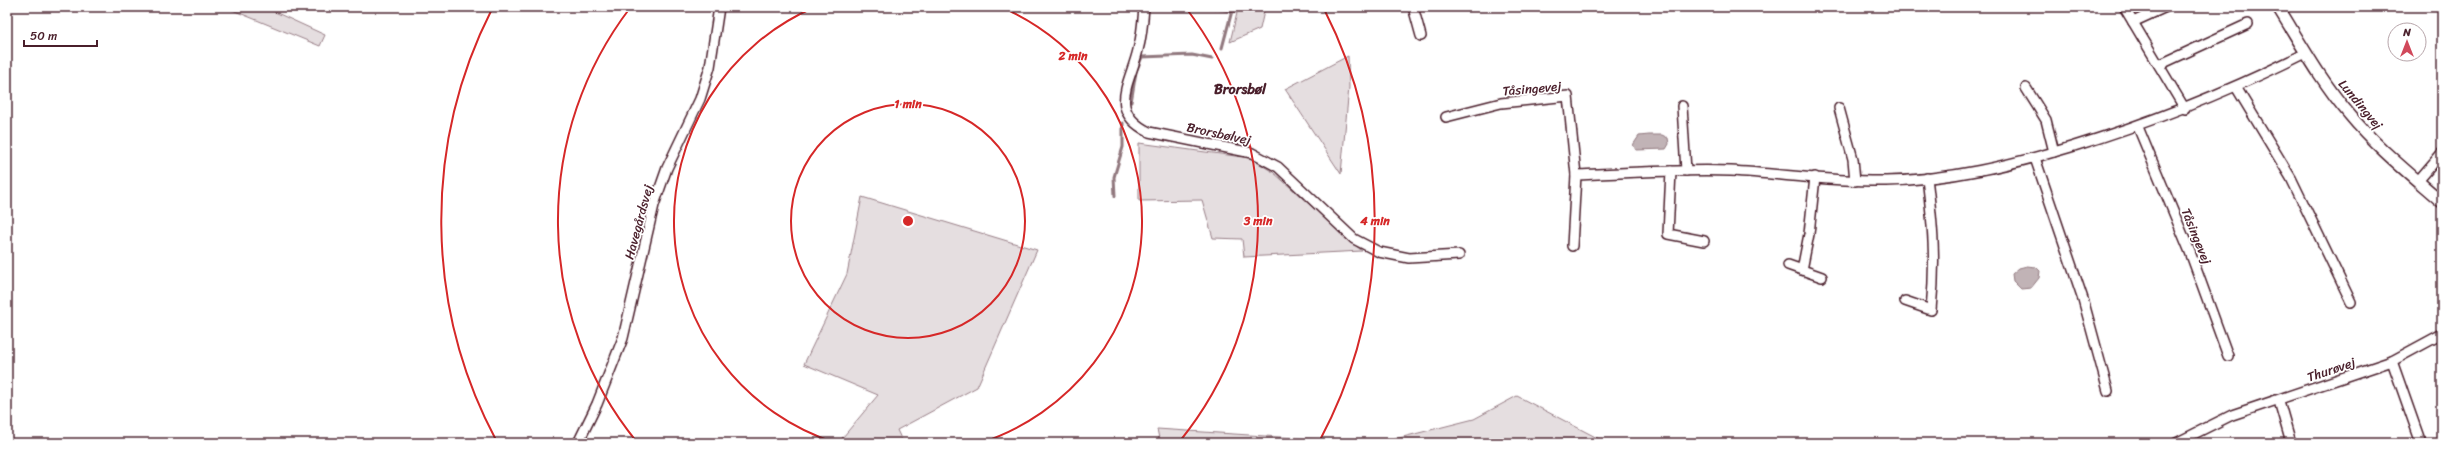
<svg xmlns="http://www.w3.org/2000/svg" width="2449" height="450" viewBox="0 0 2449 450" font-family="Sriracha,sans-serif">
<rect width="100%" height="100%" fill="#fff"/>
<filter id="ink" filterUnits="userSpaceOnUse"><feTurbulence type="fractalNoise" baseFrequency=".025" numOctaves="2"/><feDisplacementMap in="SourceGraphic" scale="8" xChannelSelector="R" yChannelSelector="G"/><feConvolveMatrix kernelMatrix="1 2 1 2 8 2 1 2 1" color-interpolation-filters="sRGB"/></filter>
<g filter="url(#ink)">
<g fill="#e5dee0" stroke="#987e86">
<path d="M225 7H264L325 35 320 46Z"/>
<path d="M1203 7H1265L1260 29 1230 42 1237 13Z"/>
<path d="M1348 56 1349 87 1341 174 1285 89Z"/>
<path d="M1139 143 1250 158 1273 172 1362 251 1244 257 1242 239 1213 238 1202 200 1139 201Z"/>
<path d="M862 197 1037 250 977 387 897 430 903 443H838L878 395 804 364 847 274Z"/>
<path d="M1517 396 1607 443H1160L1157 429 1326 440H1391L1474 419Z"/>
</g>
<g fill="#c1b3b6" stroke="#91787e">
<path d="M1649 135H1662L1668 138 1669 144 1666 149 1636 150 1633 145 1639 136Z"/>
<path d="M2027 266 2036 267 2040 271 2039 278 2031 288 2021 289 2013 281 2012 274 2019 268Z"/>
</g>
<g fill="none" stroke-linecap="round" stroke-linejoin="round">
<g stroke="#91787e" stroke-width="3">
<path d="M1222 48 1233 7"/>
<path d="M1131 102 1136 72 1142 57 1192 55 1212 59"/>
<path d="M1115 196 1114 177 1123 147V123"/>
</g>
<defs>
<g id="minor">
<path d="M1144 7C1143 21 1142 36 1138 50 1130 84 1107 111 1149 132L1252 153 1278 167 1354 239 1379 252 1409 258 1459 255"/>
<path d="M1413 7 1421 36"/>
<path d="M2124 7 2185 109"/>
<path d="M2133 22 2166 7"/>
<path d="M2159 65 2248 24"/>
<path d="M2236 87 2291 178 2351 302"/>
<path d="M2026 88 2046 120 2054 152"/>
<path d="M1682 106 1686 171"/>
<path d="M1839 108 1853 159 1855 181"/>
<path d="M1446 117 1501 103 1568 96 1576 175 1572 246"/>
<path d="M2138 127 2190 252 2228 356"/>
<path d="M2035 158 2083 299 2108 391"/>
<path d="M1671 171 1668 234 1704 241"/>
<path d="M1576 175C1628 173 1680 169 1731 171 1783 174 1834 182 1886 181 1949 180 2011 165 2071 147 2153 122 2230 91 2306 53"/>
<path d="M2418 181 2442 153"/>
<path d="M1788 265 1822 277"/>
<path d="M1802 270 1809 234 1815 177"/>
<path d="M1905 301 1931 310C1936 261 1933 226 1927 178"/>
<path d="M2392 361 2421 443"/>
<path d="M2279 401 2291 443"/>
<path d="M578 443 597 404 623 338 654 205 667 168 700 99 710 67 719 7"/>
<path d="M2176 443 2232 415 2392 361 2442 334"/>
</g>
<path id="tertiary" d="M2278 7C2301 44 2321 81 2349 114 2376 147 2410 174 2442 202"/>
</defs>
<use href="#minor" stroke="#4a1f2b" stroke-width="12"/>
<use href="#tertiary" stroke="#4a1f2b" stroke-width="14"/>
<use href="#minor" stroke="#fff" stroke-width="9"/>
<use href="#tertiary" stroke="#fff" stroke-width="11"/>
</g>
</g>
<g fill="none" stroke="#d62828" stroke-width="2">
<circle cx="908" cy="221" r="117"/>
<path d="M836 443A233 233 0 0 1 815 7M1001 7A233 233 0 0 1 980 443"/>
<path d="M636 441A350 350 0 0 1 630 8M1186 8A350 350 0 0 1 1180 441"/>
<path d="M496 440A467 467 0 0 1 492 9M1324 9A467 467 0 0 1 1320 440"/>
</g>
<g text-anchor="middle" stroke-width="3.5" stroke-linejoin="round" paint-order="stroke">
<g font-size="13" fill="#4a1f2b" stroke="#fff">
<text transform="translate(1532 88) rotate(-5)" y="5">Tåsingevej</text>
<text transform="translate(2361 104) rotate(50)" y="5">Lundingvej</text>
<text transform="translate(1219 133) rotate(12)" y="5">Brorsbølvej</text>
<text transform="translate(638 222) rotate(-75)" y="5">Havegårdsvej</text>
<text transform="translate(2197 236) rotate(68)" y="5">Tåsingevej</text>
<text transform="translate(2331 369) rotate(-19)" y="5">Thurøvej</text>
</g>
<g font-size="14" font-weight="bold" fill="#4a1f2b" stroke="#fff">
<text x="1240" y="94">Brorsbøl</text>
</g>
</g>
<circle cx="908" cy="221" r="6" fill="#d62828" stroke="#fff" stroke-width="2"/>
<g font-size="12" text-anchor="middle" font-weight="bold" fill="#d62828" stroke="#fff" stroke-width="3.5" stroke-linejoin="round" paint-order="stroke">
<text x="1073" y="60">2 min</text>
<text x="908" y="108">1 min</text>
<text x="1258" y="225">3 min</text>
<text x="1375" y="225">4 min</text>
</g>
<rect width="2449" height="450" fill="none" stroke="#fff" stroke-width="24"/>
<rect x="12" y="12" width="2425" height="426" fill="none" stroke="#4a1f2b" stroke-width="1.5" filter="url(#ink)"/>
<g transform="translate(2407 42)"><circle r="19" fill="#ffffff" stroke="#b7a5aa"/>
<path d="M0-3L7 15L0 10L-7 15Z" fill="#d1495b"/>
<text y="-6" font-size="11" font-weight="bold" text-anchor="middle" fill="#4a1f2b">N</text>
</g>
<path d="M24 40v6h73v-6" fill="none" stroke="#4a1f2b" stroke-width="2"/>
<text x="30" y="40" font-size="12" fill="#4a1f2b" stroke="#ffffff" stroke-width="3" paint-order="stroke">50 m</text>
</svg>
